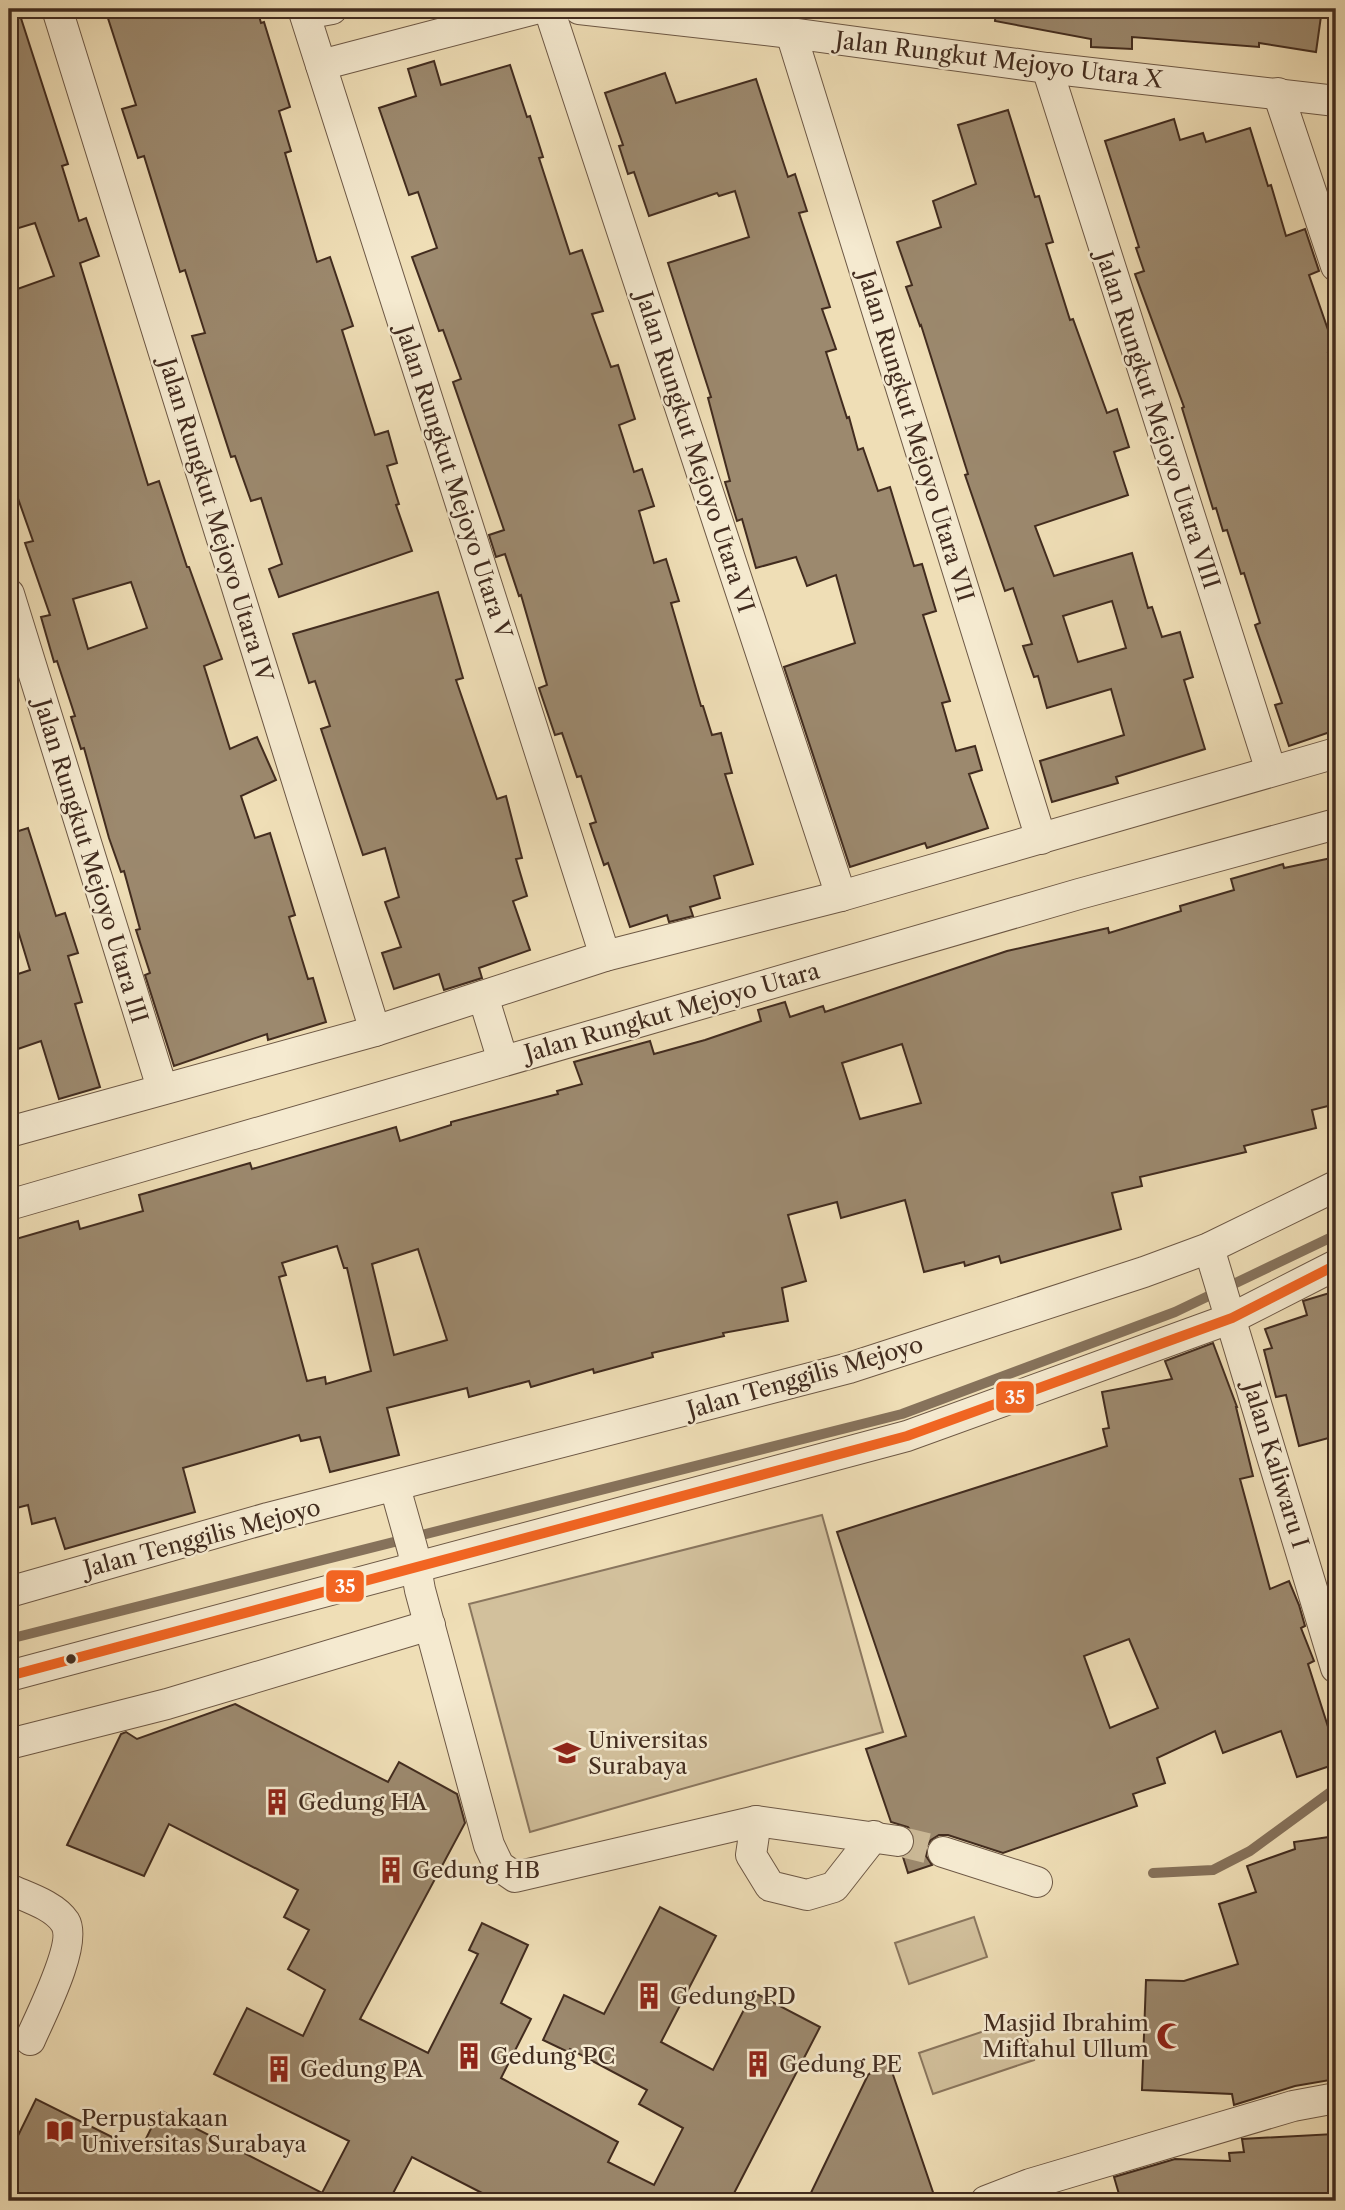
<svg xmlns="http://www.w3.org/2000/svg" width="1345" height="2210" viewBox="0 0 1345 2210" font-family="'Libre Caslon Text',serif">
<rect width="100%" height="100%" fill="#efdeb6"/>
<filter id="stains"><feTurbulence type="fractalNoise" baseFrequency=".00286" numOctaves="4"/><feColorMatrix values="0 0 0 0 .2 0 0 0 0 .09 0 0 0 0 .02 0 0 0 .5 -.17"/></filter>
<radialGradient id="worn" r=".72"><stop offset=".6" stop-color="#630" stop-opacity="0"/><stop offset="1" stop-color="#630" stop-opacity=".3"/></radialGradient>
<g fill="#d2c09c" stroke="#8a765e" stroke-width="2">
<path d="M822 1515 883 1732 530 1832 469 1604Z"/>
<path d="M974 1917 987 1957 909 1984 895 1943Z"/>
<path d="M1020 2019 1034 2060 933 2094 919 2053Z"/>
</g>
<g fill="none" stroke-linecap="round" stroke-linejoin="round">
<g stroke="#86725b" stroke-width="10">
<path d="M9 1639 902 1414 1175 1312 1336 1235"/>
<path d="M1153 1873 1213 1870 1250 1851 1336 1788"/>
</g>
</g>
<g fill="#9c896e" stroke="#422c1f" stroke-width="2" fill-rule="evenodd">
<path d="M9 9H18L68 164 62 166 79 221 86 218 99 256 80 263 148 485 159 481 187 567H189L222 659 204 666 230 749 257 737 276 780 241 796 255 838 270 833 295 915 289 917 308 979 313 978 326 1022 268 1040 267 1034 174 1066 145 975 150 973 136 930 140 929 124 871 121 872 109 838 84 748 81 749 71 717 75 716 57 661 54 662 41 617 50 615 25 543 33 541 9 473V292L54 276 35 223 9 231ZM131 582 147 628 88 649 73 599Z"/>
<path d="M105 9H257L261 23 264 22 290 107 279 111 291 151 285 153 317 262 330 257 353 326 342 330 375 435 388 431 397 463 387 466 399 504 396 505 412 551 279 597 269 569 282 564 261 498 251 501 235 456 231 457 192 336 205 333 185 270 180 272 144 156 138 158 122 109 136 105Z"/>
<path d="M996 9H1322L1316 52 1259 43V47L1132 37V49L1091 47V39L995 21Z"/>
<path d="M434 61 441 85 510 65 527 117 530 116 543 157 539 158 570 254 582 250 603 311 592 314 611 367 618 365 635 419 619 425 634 472 642 469 654 506 639 511 654 563 666 559 679 601 671 603 701 706H703L712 735 721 733 732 773 725 774 753 864 714 876 720 898 690 907 693 916 669 922 667 915 630 927 608 863 604 865 590 824 596 822 581 776 577 777 562 733 555 735 539 688 547 685 521 595 519 596 505 554 496 557 489 535 504 530 453 382 461 379 443 330 439 331 412 257 437 248 418 192 409 195 379 108 416 96 408 69Z"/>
<path d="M665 73 676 103 756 79 788 177 795 174 807 211 799 213 830 307 822 309 836 349 826 352 847 418 849 417 858 450 863 448 878 491 890 487 914 566 922 564 936 611 923 615 950 701 942 703 956 751 975 746 982 770 969 774 988 828 927 848 925 843 850 867 784 667 855 643 836 575 807 586 796 557 756 568 742 519 737 521 725 482 730 481 708 398 711 397 668 263 749 237 735 191 719 196 717 193 649 216 634 172 628 174 619 146 623 145 605 93Z"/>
<path d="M1008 110 1035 197 1039 196 1053 242 1046 244 1070 320 1073 319 1107 413 1117 409 1129 447 1114 452 1128 495 1035 526 1054 576 1132 553 1148 608 1152 607 1162 637 1180 632 1193 677 1184 680 1205 749 1116 777 1118 783 1052 802 1040 761 1124 735 1111 689 1047 708 1038 676 1034 677 1023 646 1032 644 1013 588 1005 591 965 475 968 474 921 325 920 326 906 287 912 285 897 242 941 227 933 201 976 184 958 125ZM1112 601 1126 648 1078 662 1063 616Z"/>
<path d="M1174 119 1180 140 1203 133 1206 142 1250 128 1268 186 1271 185 1286 236 1305 229 1319 271 1309 275 1335 350 1328 353 1336 377V730L1289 746 1275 705 1282 703 1255 625 1260 623 1244 573 1241 574 1227 530 1223 531 1216 508 1213 509 1182 408 1184 407 1135 274 1144 271 1136 248 1139 247 1105 141Z"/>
<path d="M438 592 463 678 456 680 497 799 506 796 522 858 516 859 527 896 513 901 530 950 479 968 482 978 444 990 439 974 394 989 382 953 401 947 385 902 399 897 385 848 363 855 321 729 330 726 315 681 309 683 293 634Z"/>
<path d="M28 828 56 916 65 913 78 953 68 956 82 1002 75 1004 100 1087 59 1099 41 1041 9 1052V977L30 970 16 924 9 926V834Z"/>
<path d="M1336 857V1104L1312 1110 1316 1128 1244 1146 1246 1152 1140 1177 1142 1186 1112 1193 1121 1229 1001 1263 999 1256 965 1266 964 1262 924 1272 905 1200 841 1218 837 1202 788 1215 806 1281 782 1288 788 1321 723 1333 724 1336 652 1353 653 1357 594 1373 593 1369 531 1387 529 1381 469 1397 467 1388 387 1408 399 1455 330 1472 320 1437 301 1441 299 1435 183 1468 195 1512 65 1549 55 1518 32 1524 28 1505 9 1510V1241L78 1221 80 1229 143 1211 139 1195 250 1163 252 1169 396 1127 400 1141 451 1125V1122L558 1094 557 1091 582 1084 574 1062 650 1041 654 1054 705 1040 761 1021 758 1010 785 1002 790 1017 823 1006 825 1012 1007 951 1108 928 1109 933 1181 911 1180 906 1234 890 1231 879 1283 864 1284 868ZM902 1044 921 1103 860 1119 842 1063ZM337 1246 344 1268H347L371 1371 326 1384 325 1377 307 1381 279 1277 286 1275 282 1263ZM418 1249 447 1340 394 1355 372 1264Z"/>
<path d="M1336 1291V1436L1299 1446 1286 1395 1276 1397 1264 1350 1272 1348 1265 1329 1307 1315 1303 1301Z"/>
<path d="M1213 1343 1237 1407H1236L1253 1476 1240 1479 1270 1589 1289 1581 1299 1605 1305 1626 1301 1628 1314 1661 1308 1664 1330 1733 1336 1731V1764L1297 1777 1281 1731 1223 1753 1215 1731 1157 1758 1165 1783 1133 1794 1137 1806 1003 1853 948 1835H939L931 1840 926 1847V1856L932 1865 908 1873 903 1857 912 1851 915 1843 914 1835 908 1827 891 1822 866 1749 906 1736 837 1532 1107 1446 1103 1429 1109 1428 1102 1392 1172 1379 1165 1361ZM1129 1639 1158 1708 1110 1728 1084 1656Z"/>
<path d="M235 1704 388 1782 399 1762 457 1794 465 1823 360 2019 428 2053 478 1954 469 1950 482 1923 528 1945 501 2003 531 2019 501 2078 618 2142 608 2162 654 2185 683 2128 639 2104 647 2090 570 2049 568 2052 543 2040 564 1995 604 2014 660 1907 716 1936 661 2042 713 2070 753 1992 820 2027 730 2201H480L484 2194 412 2157 389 2201H9V2154L36 2099 140 2151 160 2110 322 2193 349 2141 214 2074 247 2008 303 2036 325 1990 288 1969 309 1930 284 1917 298 1890 169 1824 144 1876 67 1845 121 1734 126 1732 137 1739Z"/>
<path d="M1336 1836V2079L1295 2086 1234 2105 1232 2094 1142 2090 1146 1980 1184 1981 1238 1964 1219 1904 1256 1892 1247 1866 1295 1849 1294 1842Z"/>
<path d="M888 2060 936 2201H807L868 2075Z"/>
<path d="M1334 2134 1336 2201H1121L1114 2177 1175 2159 1230 2161 1229 2153 1244 2152 1242 2139Z"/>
</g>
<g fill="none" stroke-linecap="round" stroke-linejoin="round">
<path stroke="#ccba98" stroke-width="30" stroke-dasharray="30 15" stroke-linecap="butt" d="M898 1841 943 1852"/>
<defs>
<g id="minor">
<path d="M57 9 375 1031"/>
<path d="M303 9 605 956"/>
<path d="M549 9 841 896"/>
<path d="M579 9 791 33 1047 68 1336 101"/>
<path d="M305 14 332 9"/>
<path d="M791 33 1041 839"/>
<path d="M321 65 535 9"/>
<path d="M1047 68 1271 771"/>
<path d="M1278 93 1336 266"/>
<path d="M9 594 162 1088"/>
<path d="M483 996 503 1061"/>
<path d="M9 1132 375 1031 605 956 841 896 1336 753"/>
<path d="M9 1205 1079 894 1336 824"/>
<path d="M1209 1248 1336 1668"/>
<path d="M395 1487 413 1551 420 1590 489 1845 499 1866 515 1877 756 1821 898 1841"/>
<path d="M9 1592 268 1518 849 1368 1144 1272 1209 1248 1336 1186"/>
<path d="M9 1676 907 1436 1232 1318 1336 1265"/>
<path d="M9 1744 167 1704 430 1625"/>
<path d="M756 1821 751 1855 770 1886 807 1895 834 1887 874 1836"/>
<path d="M943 1852 1037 1882"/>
<path d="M9 1889C26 1897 54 1905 65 1922 78 1943 40 2017 30 2040"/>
<path d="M986 2201 1030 2184 1293 2106 1336 2098"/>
</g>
</defs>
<use href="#minor" stroke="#6d5845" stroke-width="32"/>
<use href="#minor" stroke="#f5ead0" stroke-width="30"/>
<defs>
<path id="bus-1" d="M9 1676 907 1436 1232 1318 1336 1265"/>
</defs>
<use href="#bus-1" stroke="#f5ead0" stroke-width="16"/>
<use href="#bus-1" stroke="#f26522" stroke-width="10"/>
</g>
<defs>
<symbol id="university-bare" viewBox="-9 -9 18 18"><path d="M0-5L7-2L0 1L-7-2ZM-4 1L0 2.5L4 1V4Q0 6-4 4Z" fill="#8f2418" stroke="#f5ead0" stroke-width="2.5" paint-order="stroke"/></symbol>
<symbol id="building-bare" viewBox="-9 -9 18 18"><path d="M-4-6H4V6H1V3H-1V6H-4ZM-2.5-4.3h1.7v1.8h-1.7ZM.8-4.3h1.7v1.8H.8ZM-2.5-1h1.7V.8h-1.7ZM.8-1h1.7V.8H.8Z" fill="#8f2418" stroke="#f5ead0" stroke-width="2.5" paint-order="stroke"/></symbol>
<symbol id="mosque-bare" viewBox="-9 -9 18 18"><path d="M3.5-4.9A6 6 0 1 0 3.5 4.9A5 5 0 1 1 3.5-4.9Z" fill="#8f2418" stroke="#f5ead0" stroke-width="2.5" paint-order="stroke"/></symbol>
<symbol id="library-bare" viewBox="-9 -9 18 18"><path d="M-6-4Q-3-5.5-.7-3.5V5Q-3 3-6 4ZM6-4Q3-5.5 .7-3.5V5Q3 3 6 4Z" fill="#8f2418" stroke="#f5ead0" stroke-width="2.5" paint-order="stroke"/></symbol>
</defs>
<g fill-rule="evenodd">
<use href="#university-bare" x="548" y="1734" width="38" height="38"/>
<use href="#building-bare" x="258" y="1783" width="38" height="38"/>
<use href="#building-bare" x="372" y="1851" width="38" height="38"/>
<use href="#building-bare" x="630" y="1977" width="38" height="38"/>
<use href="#mosque-bare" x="1151" y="2017" width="38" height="38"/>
<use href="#building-bare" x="450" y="2037" width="38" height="38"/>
<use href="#building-bare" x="739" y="2045" width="38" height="38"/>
<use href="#building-bare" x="260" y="2050" width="38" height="38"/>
<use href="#library-bare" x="41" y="2112" width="38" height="38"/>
</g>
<circle fill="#422c1f" stroke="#f5ead0" stroke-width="2.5" cx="71" cy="1659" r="6"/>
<g text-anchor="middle" stroke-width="5" stroke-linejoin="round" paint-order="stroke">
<g font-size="23" fill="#422c1f" stroke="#f5ead0">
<text transform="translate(999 60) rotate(7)" y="8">Jalan Rungkut Mejoyo Utara X</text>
<text transform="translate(1158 420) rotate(72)" y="8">Jalan Rungkut Mejoyo Utara VIII</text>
<text transform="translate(916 436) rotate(73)" y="8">Jalan Rungkut Mejoyo Utara VII</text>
<text transform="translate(695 452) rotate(72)" y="8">Jalan Rungkut Mejoyo Utara VI</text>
<text transform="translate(454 482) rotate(72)" y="8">Jalan Rungkut Mejoyo Utara V</text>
<text transform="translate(216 520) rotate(73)" y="8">Jalan Rungkut Mejoyo Utara IV</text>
<text transform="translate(91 861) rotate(73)" y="8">Jalan Rungkut Mejoyo Utara III</text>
<text transform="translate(672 1012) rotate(-16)" y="8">Jalan Rungkut Mejoyo Utara</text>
<text transform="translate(805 1377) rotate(-16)" y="8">Jalan Tenggilis Mejoyo</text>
<text transform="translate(1276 1465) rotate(73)" y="8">Jalan Kaliwaru I</text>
<text transform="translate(202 1538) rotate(-15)" y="8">Jalan Tenggilis Mejoyo</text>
</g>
<g font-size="23" fill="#422c1f" stroke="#f5ead0" text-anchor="start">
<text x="588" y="1748">Universitas<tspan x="588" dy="26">Surabaya</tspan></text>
<text x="298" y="1810">Gedung HA</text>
<text x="412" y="1878">Gedung HB</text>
<text x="670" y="2004">Gedung PD</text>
<text x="1149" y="2031" text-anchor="end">Masjid Ibrahim<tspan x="1149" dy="26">Miftahul Ullum</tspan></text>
<text x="490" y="2064">Gedung PC</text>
<text x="779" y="2072">Gedung PE</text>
<text x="300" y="2077">Gedung PA</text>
<text x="81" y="2126">Perpustakaan<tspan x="81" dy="26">Universitas Surabaya</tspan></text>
</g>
</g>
<g stroke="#f5ead0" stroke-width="2.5">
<rect x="995" y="1380" width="40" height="34" rx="7" fill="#f26522"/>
<rect x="325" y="1569" width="40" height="34" rx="7" fill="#f26522"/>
</g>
<g font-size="19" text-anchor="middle" font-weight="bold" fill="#fff">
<text x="1015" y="1404">35</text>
<text x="345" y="1593">35</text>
</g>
<rect width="1345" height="2210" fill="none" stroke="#efdeb6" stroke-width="35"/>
<rect x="10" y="10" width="1324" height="2189" fill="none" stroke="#422c1f" stroke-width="3.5"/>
<rect x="18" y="18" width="1310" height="2175" fill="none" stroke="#422c1f" stroke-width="2"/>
<rect width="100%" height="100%" filter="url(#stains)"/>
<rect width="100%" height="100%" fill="url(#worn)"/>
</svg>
